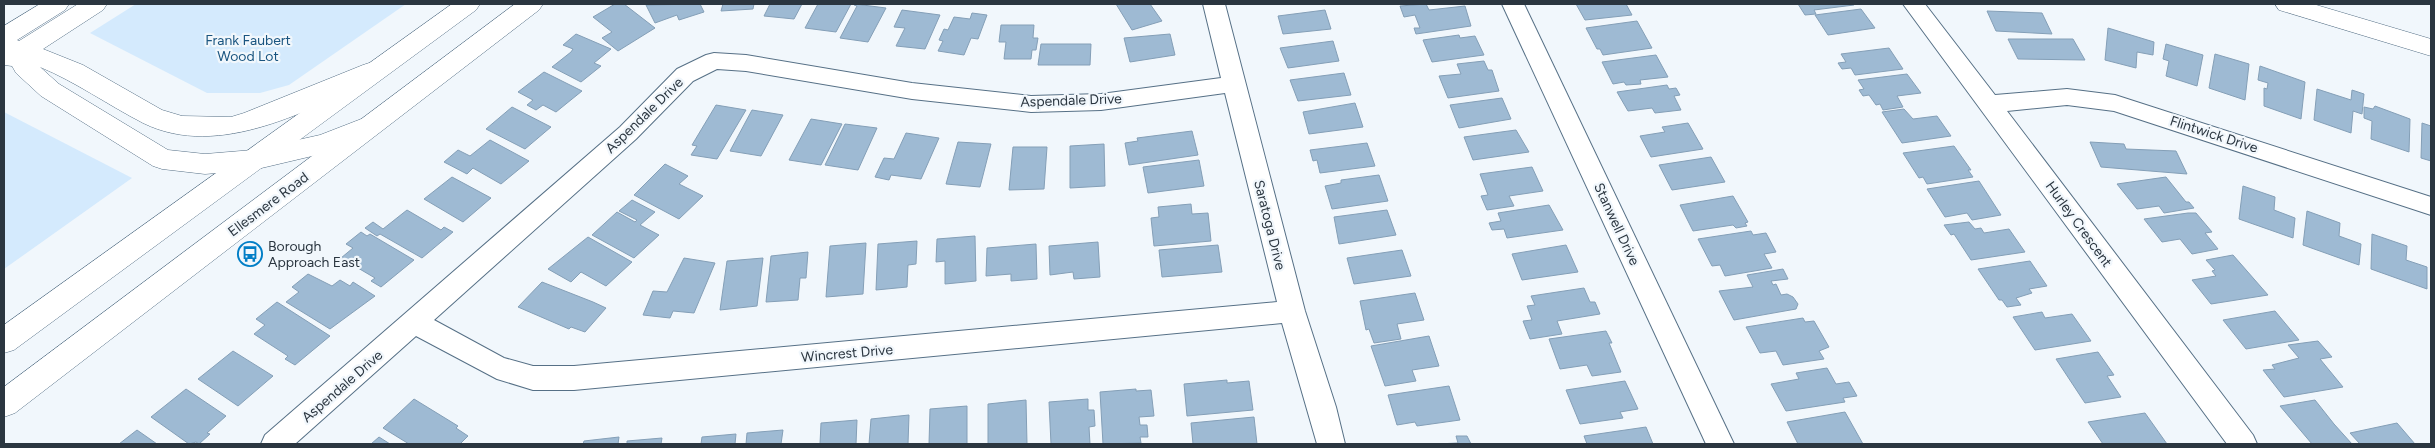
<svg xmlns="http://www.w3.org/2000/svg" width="2435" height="448" viewBox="0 0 2435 448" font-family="Figtree,sans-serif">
<rect width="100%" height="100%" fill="#f1f7fc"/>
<g fill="#d4eafd">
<path d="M136 4H406L289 85 260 93H207L90 33Z"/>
<path d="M4 112 132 178 4 269Z"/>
</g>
<g fill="#9ebad3" stroke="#849fb7">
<path d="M615 4H624L655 28 618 51 602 38 612 32 593 17Z"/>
<path d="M700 4 704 12 679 20 677 15 655 23 646 5Z"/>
<path d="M723 4H754L753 9 721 11Z"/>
<path d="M770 4H802L794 19 764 16Z"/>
<path d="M818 4H851L836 32 805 28Z"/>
<path d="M855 4 886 8 868 42 840 38 857 6 854 5Z"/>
<path d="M1116 4H1150L1162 21 1132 30Z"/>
<path d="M1426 4 1429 10 1465 6 1471 26 1416 34 1414 28H1420L1415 15 1404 17 1400 6Z"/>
<path d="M1576 4H1626L1632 15 1585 20Z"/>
<path d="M1798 4H1853L1854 5 1814 10 1816 14 1805 15Z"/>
<path d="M1861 9 1875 28 1828 35 1815 15Z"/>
<path d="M902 10 940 15 925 49 896 46 905 28 894 27Z"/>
<path d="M1325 10 1331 29 1283 34 1278 16Z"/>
<path d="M1987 11 2042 13 2052 34 1996 31Z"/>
<path d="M972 13 987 15 978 39 971 38 964 55 938 51 943 41 939 40 944 29 948 30 954 17 970 19Z"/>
<path d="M1637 21 1652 48 1603 55 1600 49H1597L1586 28Z"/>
<path d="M1001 25H1034L1033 38H1038L1036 50H1032L1031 59H1004L1006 42H999Z"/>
<path d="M2108 28 2154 42 2153 55 2137 52 2136 68 2105 60Z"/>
<path d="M576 34 611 49 594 63 601 66 581 82 552 67 571 52 573 49 563 45Z"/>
<path d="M1170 34 1175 55 1130 62 1124 38Z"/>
<path d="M1459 35 1460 38 1475 36 1484 55 1432 62 1423 40Z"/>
<path d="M2008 39H2073L2085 60 2018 59Z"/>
<path d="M1333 41 1339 61 1288 68 1280 48Z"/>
<path d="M1041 44H1091L1090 65H1038Z"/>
<path d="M2166 44 2203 55 2197 86 2166 76 2169 61 2163 59Z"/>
<path d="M1889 48 1903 69 1855 75 1851 68 1842 69 1838 63 1846 62 1841 54Z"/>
<path d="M2215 54 2249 64 2245 100 2209 88Z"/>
<path d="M1656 55 1668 77 1640 80 1641 84 1626 85 1624 82 1613 84 1602 62Z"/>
<path d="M1484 61 1488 70H1492L1499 91 1448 98 1439 76 1461 74 1457 64Z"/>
<path d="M2260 66 2305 82 2301 119 2264 106V88L2267 89 2268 83 2258 80Z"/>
<path d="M544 72 582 91 556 112 543 105 536 110 527 105 533 100 518 92Z"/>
<path d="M1344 73 1351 95 1298 101 1290 80Z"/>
<path d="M1907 74 1921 93 1897 96 1903 107 1883 110 1880 104 1876 105 1869 95 1863 96 1859 90 1864 89 1858 80Z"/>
<path d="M1667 85 1669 89 1676 88 1680 95 1674 96 1681 110 1655 113 1652 108 1628 111 1617 92Z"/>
<path d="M2317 89 2351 100 2352 90 2364 94 2362 114 2353 111 2351 133 2314 120Z"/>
<path d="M1502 98 1511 119 1459 128 1450 105Z"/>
<path d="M1355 103 1363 127 1309 134 1303 112Z"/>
<path d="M716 105 746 110 717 159 691 155 697 146 692 145Z"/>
<path d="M2375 106 2410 119 2409 152 2371 139 2372 121 2364 118V107L2373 109Z"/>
<path d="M512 107 551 127 525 149 486 129Z"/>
<path d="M1904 109 1913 119 1937 116 1951 136 1902 143 1882 112Z"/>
<path d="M752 110 783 115 761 156 730 151Z"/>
<path d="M811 119 842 124 821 165 789 160Z"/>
<path d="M1688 123 1703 149 1651 157 1640 136 1665 132 1662 127Z"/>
<path d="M2422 123 2431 126V161L2421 158Z"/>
<path d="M845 124 877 128 858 170 825 165Z"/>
<path d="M1516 130 1529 152 1473 160 1464 137Z"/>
<path d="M1192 131 1198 155 1129 165 1125 143 1138 141 1137 138Z"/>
<path d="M906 133 939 138 921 179 891 175 889 180 875 177 884 158 894 159Z"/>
<path d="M490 140 529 161 501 184 473 168 467 174 444 162 458 150 470 156Z"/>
<path d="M958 142 991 144 980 187 946 184Z"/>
<path d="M2090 142 2124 144 2126 149 2176 151 2187 174 2101 167Z"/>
<path d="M1367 143 1375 166 1320 173 1317 160 1313 161 1310 150Z"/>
<path d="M1104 144 1105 186 1070 188V146Z"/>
<path d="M1954 146 1971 170H1968L1973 177 1927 184 1923 177 1919 178 1903 153Z"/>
<path d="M1013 147H1047L1044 189 1009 190Z"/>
<path d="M1711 157 1725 182 1672 190 1659 165Z"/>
<path d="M1199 160 1204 186 1148 193 1143 167Z"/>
<path d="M665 164 688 176 679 184 703 196 679 219 634 195Z"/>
<path d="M1532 167 1543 191 1509 196 1514 206 1487 210 1481 196 1488 195 1480 174Z"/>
<path d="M1379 175 1388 201 1332 209 1325 186 1341 183V180Z"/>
<path d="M452 177 491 198 463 222 424 199Z"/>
<path d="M2166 177 2186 202H2189L2194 208 2164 213 2159 206 2137 209 2117 184Z"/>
<path d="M1979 181 2001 215 1972 220 1967 213 1945 217 1927 189Z"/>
<path d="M2243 186 2275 197 2274 210 2295 218 2293 238 2239 219Z"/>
<path d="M1733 196 1748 222 1745 223 1747 226 1736 228 1733 225 1693 231 1680 205Z"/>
<path d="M632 200 655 212 640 225 659 235 634 258 592 235 617 212 635 222 637 220 619 211Z"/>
<path d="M1191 204 1192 214 1208 213 1211 241 1154 246 1151 218 1159 217 1158 207Z"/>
<path d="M1549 205 1563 230 1507 238 1504 229 1492 230 1489 223 1501 221 1498 213Z"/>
<path d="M407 210 441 230 444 227 453 232 422 258 380 234 377 236 365 228 373 222 383 229Z"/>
<path d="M1387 210 1396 235 1339 244 1334 217Z"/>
<path d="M2307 211 2340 223 2339 236 2361 244 2359 265 2303 245Z"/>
<path d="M2188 213H2196L2212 232 2205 233 2218 249 2192 254 2180 239 2162 242 2144 219Z"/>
<path d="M1969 222 1975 229 1981 228 1984 233 2009 229 2025 252 1971 260 1954 234 1951 235 1944 225Z"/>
<path d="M1751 231 1753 235 1766 233 1776 252 1764 254 1772 268 1725 276 1720 265 1712 266 1698 239Z"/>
<path d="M361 232 367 236 370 234 414 260 381 287 371 281 375 278 341 258 353 248 346 244Z"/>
<path d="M2372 234 2407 246 2406 260 2427 267V289L2371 269Z"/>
<path d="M975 236 976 281 945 284V261L936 262 937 239Z"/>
<path d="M588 237 632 262 606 286 581 272 571 282 548 269Z"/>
<path d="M917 241 916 264 908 265 907 287 876 290 878 244Z"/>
<path d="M1098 242 1100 277 1074 279 1073 272 1050 275 1049 246Z"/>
<path d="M866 243 863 294 826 297 830 246Z"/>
<path d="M1036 244 1037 279 1011 281V274L986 276 987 248Z"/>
<path d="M1218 245 1222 272 1162 277 1159 250Z"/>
<path d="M1566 245 1578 272 1522 280 1512 254Z"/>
<path d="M1402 250 1411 276 1354 284 1347 258Z"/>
<path d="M808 252 806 278H800L798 300 766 302 771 256Z"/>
<path d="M2233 255 2268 295 2211 304 2192 280 2216 276 2212 271 2215 270 2206 260Z"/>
<path d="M684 258 715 263 694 313 673 311 670 318 643 315 653 291 667 292Z"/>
<path d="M763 258 757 306 720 310 727 261Z"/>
<path d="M2030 261 2047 286 2029 289 2032 293 2016 298 2021 305 2007 307 2002 300H1999L1978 269Z"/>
<path d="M1783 269 1788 279 1771 281 1773 285 1776 284 1781 295 1787 294 1793 297 1798 304 1796 309 1734 320 1719 291 1753 287 1747 275Z"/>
<path d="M308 274 332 286 340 280 350 286 353 282 375 296 330 329 286 302 299 292 292 287Z"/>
<path d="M542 282 593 302 606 308 585 332 571 327 569 329 518 307Z"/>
<path d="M1584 288 1590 302H1595L1600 314 1557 321 1562 334 1530 339 1523 321 1532 320 1527 306 1535 305 1531 296Z"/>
<path d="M1415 293 1424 320 1397 324 1401 339 1374 343 1369 329 1366 330 1360 301Z"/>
<path d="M277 302 330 336 295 365 285 359 288 356 254 334 265 325 256 319Z"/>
<path d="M2275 311 2299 340 2246 349 2223 320Z"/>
<path d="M2042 312 2045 318 2072 314 2091 341 2035 350 2013 317Z"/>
<path d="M1803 318 1805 322 1814 321 1829 347 1819 351 1824 359 1783 365 1776 351 1760 353 1746 327Z"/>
<path d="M1606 331 1612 343H1609L1621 372 1592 376 1587 365 1560 369 1549 339Z"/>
<path d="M1429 336 1439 366 1412 370 1416 381 1385 386 1371 346Z"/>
<path d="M2318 341 2332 357 2320 359 2343 387 2284 397 2263 370 2275 369 2272 365 2299 358 2288 345Z"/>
<path d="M233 351 273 376 238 406 198 379Z"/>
<path d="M2098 352 2114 375 2107 376 2121 397 2085 403 2056 359Z"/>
<path d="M1827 368 1836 384 1849 382 1857 396 1843 398 1845 402 1786 411 1771 384 1799 379 1796 373Z"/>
<path d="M1227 380V383L1249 381 1253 410 1187 416 1184 384Z"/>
<path d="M1625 381 1638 409 1620 412 1623 418 1580 424 1566 390Z"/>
<path d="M1449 386 1460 420 1417 426 1415 422 1397 425 1388 395Z"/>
<path d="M186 389 226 416 207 433 210 434 199 444 196 442 189 444 151 417Z"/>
<path d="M1136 389V391L1151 390 1154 416 1139 417 1140 425H1147L1148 437H1140L1141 443 1103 444 1100 392Z"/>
<path d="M414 399 458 426 456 428 468 436 460 444H409L383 428Z"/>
<path d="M1088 399V410H1094L1095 426 1089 427 1090 444H1051L1049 402Z"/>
<path d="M1026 400 1027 444H988V404Z"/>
<path d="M2315 400 2334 424 2352 444H2312L2280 406Z"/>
<path d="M967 406V444H929L930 409Z"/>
<path d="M1845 412 1863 444H1798L1787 422Z"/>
<path d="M2145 413 2167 444H2103L2088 422Z"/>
<path d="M909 415 908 444H869L871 419Z"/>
<path d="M1254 417 1257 444H1193L1191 423Z"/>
<path d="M857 420 856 444H820L821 423Z"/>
<path d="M2397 423 2415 444H2360L2350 433Z"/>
<path d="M1646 427 1653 444H1587L1584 436Z"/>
<path d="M137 430 157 444H158H119Z"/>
<path d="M783 430 781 444H746L747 433Z"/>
<path d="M736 434 735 444H701L702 437Z"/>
<path d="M1456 436H1467L1471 444H1437L1458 443Z"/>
<path d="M379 437 390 444H371Z"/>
<path d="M619 437 618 444H583L584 441Z"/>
<path d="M662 438 661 444H627V441Z"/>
</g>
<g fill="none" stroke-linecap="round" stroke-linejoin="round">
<defs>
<g id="minor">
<path d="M1203 4H1225L1305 311 1336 407 1345 444H1317L1282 323 574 390H533L497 379 416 336 295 444H261L265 435 620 127 677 69 706 55 714 53 746 55 912 83 1031 96 1101 94 1221 78ZM717 69 746 71 912 99 1031 112 1101 110 1225 93 1277 302 574 366H533L504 358 434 320 636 139 693 81Z"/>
<path d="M1502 4H1524L1734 444H1706Z"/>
<path d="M1903 4H1925L1995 95 2067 89 2115 95 2431 197V215L2114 111 2067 105 2007 111 2253 435 2257 444H2227Z"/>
</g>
<path id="tertiary" d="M40 4H69L65 10 17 40 19 41 78 4H107L103 10 43 49 83 65 162 110 182 116 231 117 244 113 363 65 372 62 381 65 385 71 381 77C311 108 220 161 143 123 108 105 76 82 40 67L59 84 168 150 205 154 253 150 320 135 369 116 378 118 382 125 378 132 325 153 253 170 205 174 162 169 153 166 41 96 16 73 12 66 4 65V26Z"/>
<g id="secondary">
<path d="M452 4H480L476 10 14 350 4 353V325Z"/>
<path d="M515 4H543L539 10 15 413 4 417V387Z"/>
<path d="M2275 4H2313L2431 39V56L2279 10Z"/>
</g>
</defs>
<use href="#minor" stroke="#567086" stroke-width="2"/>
<use href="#tertiary" stroke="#567086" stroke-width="1"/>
<use href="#secondary" stroke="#567086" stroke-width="1"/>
<use href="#minor" fill="#fff" fill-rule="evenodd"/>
<use href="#tertiary" fill="#fff" fill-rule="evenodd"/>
<use href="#secondary" fill="#fff" fill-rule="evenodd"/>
</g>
<defs>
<symbol id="bus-ring" viewBox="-11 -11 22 22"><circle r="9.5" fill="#f1f7fc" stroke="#017ec6" stroke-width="1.5"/><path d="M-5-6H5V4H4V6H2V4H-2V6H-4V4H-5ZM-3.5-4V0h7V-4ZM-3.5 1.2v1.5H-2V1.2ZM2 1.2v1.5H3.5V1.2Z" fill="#017ec6"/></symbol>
</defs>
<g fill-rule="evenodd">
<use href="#bus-ring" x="236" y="240" width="28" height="28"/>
</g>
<g text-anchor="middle" stroke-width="4.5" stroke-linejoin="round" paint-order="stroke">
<g font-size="14" fill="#1a5580" stroke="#f1f7fc">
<text x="248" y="45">Frank Faubert<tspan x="248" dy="16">Wood Lot</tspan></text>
</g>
<g font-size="14" fill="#2b3640" stroke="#f1f7fc">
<text transform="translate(1071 100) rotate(-2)" y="5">Aspendale Drive</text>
<text transform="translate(644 115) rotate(-44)" y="5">Aspendale Drive</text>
<text transform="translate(2214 134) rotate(18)" y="5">Flintwick Drive</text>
<text transform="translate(268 204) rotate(-37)" y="5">Ellesmere Road</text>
<text transform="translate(1617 224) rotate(65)" y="5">Stanwell Drive</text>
<text transform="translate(2079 224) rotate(54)" y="5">Hurley Crescent</text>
<text transform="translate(1270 225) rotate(76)" y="5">Saratoga Drive</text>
<text transform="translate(847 353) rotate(-5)" y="5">Wincrest Drive</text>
<text transform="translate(342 386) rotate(-41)" y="5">Aspendale Drive</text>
</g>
<g font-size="14" fill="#2b3640" stroke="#f1f7fc" text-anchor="start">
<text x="268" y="251">Borough<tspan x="268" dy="16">Approach East</tspan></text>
</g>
</g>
<rect width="2435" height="448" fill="none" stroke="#2b3640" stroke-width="10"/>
</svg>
